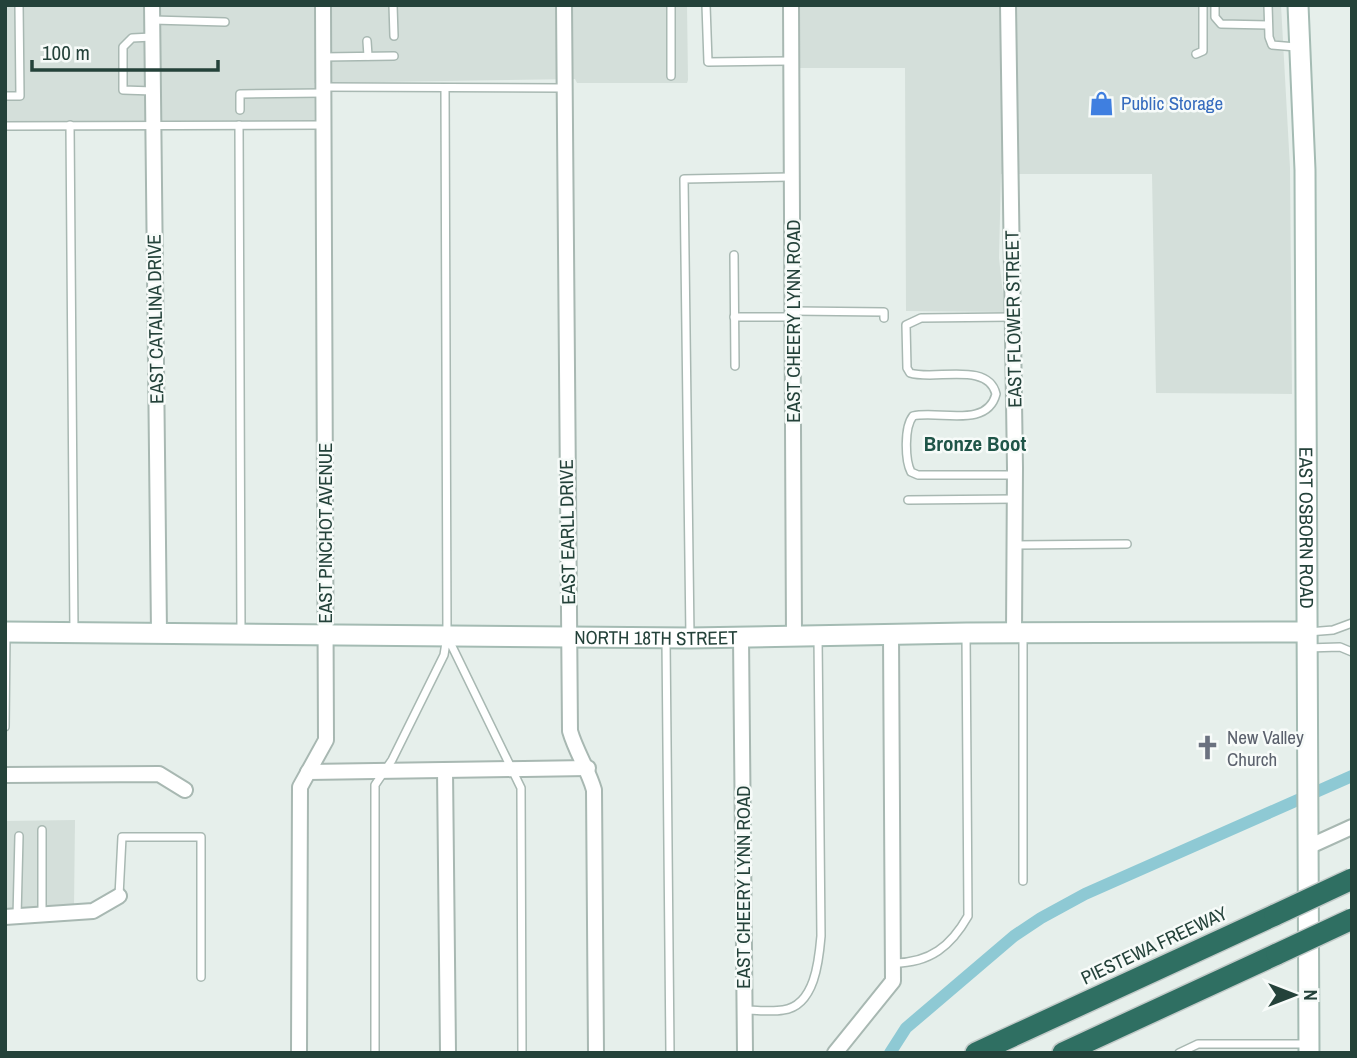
<svg xmlns="http://www.w3.org/2000/svg" width="1357" height="1058" viewBox="0 0 1357 1058" font-family="'Archivo Narrow',sans-serif">
<rect width="100%" height="100%" fill="#e6efeb"/>
<g fill="#d4dfda">
<path d="M5 5H687L688 80 687 83H577L575 79 314 83V130L5 131Z"/>
<path d="M793 5H1281L1290 168 1292 394 1156 393 1152 174H1001L999 258 1005 312 906 311 905 68H793Z"/>
<path d="M75 820 74 908 5 909V821Z"/>
</g>
<g fill="none" stroke-linecap="round" stroke-linejoin="round">
<path stroke="#8ec9d4" stroke-width="12" d="M890 1053 906 1028 1014 936 1041 918 1085 894 1352 776"/>
<defs>
<g id="lane">
<path d="M393 5 394 36"/>
<path d="M706 5 708 62 791 61"/>
<path d="M1215 5V17L1221 24 1268 25"/>
<path d="M1268 5 1269 37 1272 45 1296 47"/>
<path d="M153 20 225 22"/>
<path d="M152 37 132 38 123 47V90L153 91"/>
<path d="M367 41 368 56"/>
<path d="M1196 54 1203 51V5"/>
<path d="M323 57 394 56"/>
<path d="M671 76V5"/>
<path d="M323 87 564 88"/>
<path d="M445 88 447 633"/>
<path d="M5 96H20L19 5"/>
<path d="M240 110V94L323 93"/>
<path d="M70 125 74 632"/>
<path d="M239 125 241 632"/>
<path d="M5 126 323 125"/>
<path d="M734 255 735 366"/>
<path d="M793 311 884 312V318"/>
<path d="M734 317H792"/>
<path d="M1012 317 921 318 906 325 907 368 910 373C934 381 988 361 996 394 987 429 939 410 913 416 904 427 905 460 911 472L918 475H1015"/>
<path d="M908 500 1015 499"/>
<path d="M1015 545 1127 544"/>
<path d="M1308 632 1333 630 1352 623"/>
<path d="M1023 633V881"/>
<path d="M690 637 684 179 791 177"/>
<path d="M666 640 670 1053"/>
<path d="M1307 648 1340 647 1352 652"/>
<path d="M5 727 6 633"/>
<path d="M42 830V914"/>
<path d="M119 896 122 837H201V977"/>
<path d="M17 917 19 836"/>
<path d="M894 963C930 963 951 946 968 916L966 634"/>
<path d="M744 1010C757 1010 771 1012 783 1010 815 1006 819 960 821 936L818 637"/>
<path d="M375 1053V785L392 760 444 655 447 636 521 788 522 1053"/>
<path d="M1179 1053 1198 1044H1308"/>
</g>
<g id="street">
<path d="M152 5 159 632"/>
<path d="M564 5 570 731C576 752 588 769 594 790L596 1053"/>
<path d="M791 5 794 637"/>
<path d="M1008 5 1015 468 1014 633"/>
<path d="M741 637 745 1053"/>
<path d="M445 770 448 1053"/>
<path d="M308 772 588 768"/>
<path d="M5 775 159 774 185 790"/>
<path d="M1308 847 1352 827"/>
<path d="M5 917 93 911 119 896"/>
<path d="M299 1053 300 787 326 740 323 5"/>
<path d="M835 1053 893 981 891 635"/>
</g>
<g id="secondary">
<path id="s1" d="M1298 5 1305 170 1309 1053"/>
<path id="s2" d="M5 632 690 638 966 633 1307 632"/>
</g>
<g id="highway">
<path d="M976 1053 1275 915"/>
<path d="M1063 1053 1277 954"/>
</g>
</defs>
<use href="#lane" stroke="#a8b8b2" stroke-width="10"/>
<use href="#street" stroke="#a8b8b2" stroke-width="18"/>
<use href="#secondary" stroke="#a4bbb3" stroke-width="23"/>
<use href="#highway" stroke="#c2cac8" stroke-width="24"/>
<use href="#lane" stroke="#fff" stroke-width="7"/>
<use href="#street" stroke="#fff" stroke-width="14"/>
<use href="#secondary" stroke="#fff" stroke-width="19"/>
<use href="#highway" stroke="#2f6f62" stroke-width="21"/>
<defs>
<g id="highway-bridge">
<path d="M1275 915 1352 879"/>
<path d="M1277 954 1352 919"/>
</g>
</defs>
<use href="#highway-bridge" stroke="#c2cac8" stroke-width="24" stroke-linecap="butt"/>
<use href="#highway-bridge" stroke="#2f6f62" stroke-width="21"/>
</g>
<defs>
<symbol id="shop-bare" viewBox="-9 -9 18 18"><path d="M-5-2.5h2.3a2.7 3.5 0 0 1 5.4 0H5L5.5 6h-11ZM-1.5-2.5h3a1.5 2.3 0 0 0-3 0Z" fill="#3f7fe0" stroke="#f7fbf9" stroke-width="2.5" paint-order="stroke"/></symbol>
<symbol id="church-bare" viewBox="-9 -9 18 18"><path d="M-1.2-6h2.4v3.5h3.3v2.4h-3.3V6h-2.4V-.1h-3.3v-2.4h3.3Z" fill="#6b7280" stroke="#f7fbf9" stroke-width="2.5" paint-order="stroke"/></symbol>
</defs>
<g fill-rule="evenodd">
<use href="#shop-bare" x="1084" y="86" width="35" height="35"/>
<use href="#church-bare" x="1190" y="730" width="35" height="35"/>
</g>
<g text-anchor="middle" stroke-width="5" stroke-linejoin="round" paint-order="stroke">
<g font-size="19" fill="#366cbe" stroke="#f7fbf9" text-anchor="start">
<text x="1121" y="110">Public Storage</text>
</g>
<g font-size="19" fill="#24423a" stroke="#f7fbf9">
<text transform="translate(155 319) rotate(-91)" y="7">EAST CATALINA DRIVE</text>
<text transform="translate(1013 319) rotate(-91)" y="7">EAST FLOWER STREET</text>
<text transform="translate(793 321) rotate(-90)" y="7">EAST CHEERY LYNN ROAD</text>
<text dy="7" stroke="none"><textPath href="#s1" startOffset="523">EAST OSBORN ROAD</textPath></text>
<text transform="translate(567 532) rotate(-91)" y="7">EAST EARLL DRIVE</text>
<text transform="translate(325 533) rotate(-90)" y="7">EAST PINCHOT AVENUE</text>
<text dy="7" stroke="none"><textPath href="#s2" startOffset="651">NORTH 18TH STREET</textPath></text>
<text transform="translate(743 887) rotate(-90)" y="7">EAST CHEERY LYNN ROAD</text>
<text transform="translate(1154 945) rotate(-25)" y="7">PIESTEWA FREEWAY</text>
</g>
<g font-size="19" fill="#5b616d" stroke="#f7fbf9" text-anchor="start">
<text x="1227" y="744">New Valley<tspan x="1227" dy="22">Church</tspan></text>
</g>
<g font-size="21" font-weight="bold" fill="#1f5548" stroke="#f7fbf9">
<text x="975" y="451">Bronze Boot</text>
</g>
</g>
<rect width="1357" height="1058" fill="none" stroke="#24423a" stroke-width="14"/>
<g transform="translate(1294 995) rotate(90)" stroke="#f7fbf9" stroke-width="5" paint-order="stroke">
<path d="M0-5L12 26L0 18L-12 26Z" fill="#24423a"/>
<text y="-10" font-size="19" font-weight="bold" text-anchor="middle" fill="#24423a">N</text>
</g>
<path d="M32 60v10h186v-10" fill="none" stroke="#24423a" stroke-width="3.5"/>
<text x="42" y="60" font-size="21" fill="#24423a" stroke="#f7fbf9" stroke-width="5" paint-order="stroke">100 m</text>
</svg>
